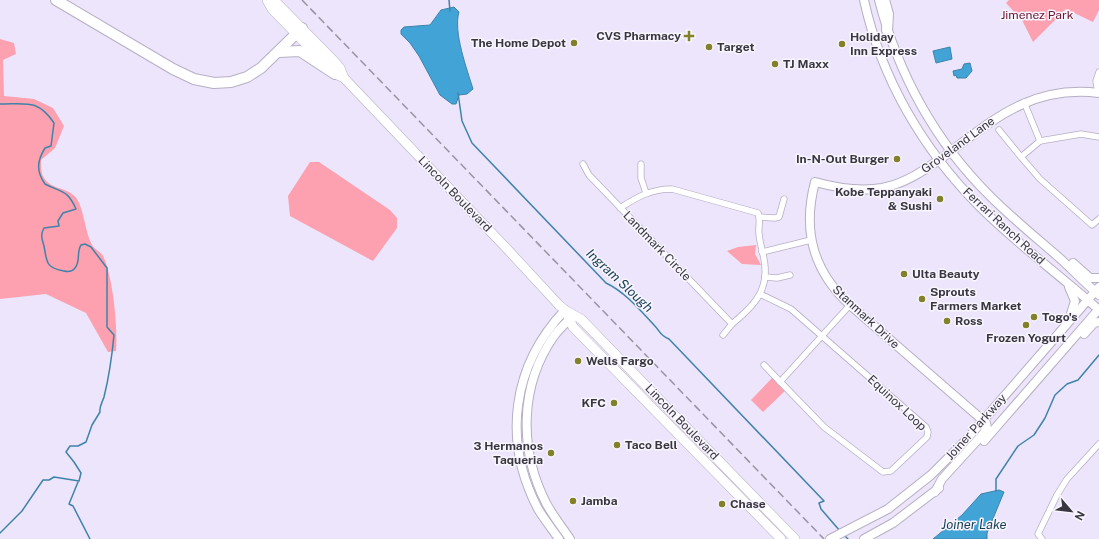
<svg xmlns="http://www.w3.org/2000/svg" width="1099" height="539" viewBox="0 0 1099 539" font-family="'Public Sans',sans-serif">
<rect width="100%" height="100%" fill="#ede5fb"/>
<g fill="#fda0b0">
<path d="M1009 0H1099V10L1093 22 1066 9 1033 42 1022 20 1006 3Z"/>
<path d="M0 39 14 43 16 54 3 60 4 96 34 99 53 108 64 126 55 148 41 160C41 166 41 174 44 178 51 190 69 187 77 199 84 210 85 232 92 245 95 250 102 252 104 258 113 279 118 328 116 351L108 352 86 313 46 294 0 299Z"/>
<path d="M310 162H319L390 210 397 218V228L373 261 290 216 288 196Z"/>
<path d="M756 245 755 254 761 265 742 264 727 251 738 247Z"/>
<path d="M772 378 785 391 763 412 751 400Z"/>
</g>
<g fill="#42a4d6" stroke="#3f83a9">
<path d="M454 7 459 12C453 32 467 69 473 89L467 94 459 95 456 104H452L440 95 419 56 410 43 401 34V30L404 27 430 25 441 10Z"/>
<path d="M950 47 952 59 936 63 933 51Z"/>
<path d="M970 63 972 71 966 78H957L956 75 954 76 953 71 962 69 964 64Z"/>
<path d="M999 490 1004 492 987 533V539H933L962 515 981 494Z"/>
</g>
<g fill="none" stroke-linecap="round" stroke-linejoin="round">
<g stroke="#3f83a9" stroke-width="1.5">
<path d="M449 0 450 11"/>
<path d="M458 93 462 121 472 143 606 283C625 292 640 310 654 325 660 331 660 336 669 339L824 501 819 503 821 509 840 531"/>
<path d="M0 104C26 104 38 99 54 123L51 146 45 148C37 161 36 171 45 184 62 193 67 189 76 209L63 213 58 221 59 226 44 228C40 235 42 239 44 246 47 261 45 268 64 271 68 272 72 272 75 268 81 261 76 253 81 245L85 244 91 247 107 268V327L114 335C112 356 109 377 104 397 102 403 99 407 100 412L92 425 86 442 78 446H70L66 452 74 462 81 473 79 481 54 477 49 480H43L22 511 0 533"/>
<path d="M78 482 69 504 73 506 90 539"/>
<path d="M996 491V479L1018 446 1034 435 1045 418 1055 395 1067 384 1078 380 1099 355"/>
<path d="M844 535 848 539"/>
</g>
<defs>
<g id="street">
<path d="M1098 93 1096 81 1099 72"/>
<path d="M1024 102 1040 141"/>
<path d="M999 130 1021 157"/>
<path d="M1099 137 1081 134 1040 141 1021 157 1040 179 1092 225 1099 219"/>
<path d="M583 164 589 175 732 324C750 309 767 294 765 268 765 257 760 246 759 234 758 227 761 221 758 213L672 189C651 189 637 197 620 208"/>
<path d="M641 164V178L646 193"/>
<path d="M760 217 775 218 779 217 784 199"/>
<path d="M762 252 811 240"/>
<path d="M765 277 777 278 790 275"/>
<path d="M760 294 791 309 926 427 928 432 927 437 891 471 883 472 824 427 764 365"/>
<path d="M723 335 732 324"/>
<path d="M780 382 850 305"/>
<path d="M1042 539 1038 534 1057 495 1067 479 1099 444"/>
</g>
<g id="secondary">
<path d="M864 0C881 78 923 150 980 207 1017 244 1060 275 1099 310"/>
<path d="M879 0C898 74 936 143 991 197 1011 217 1033 235 1055 254 1070 267 1084 282 1099 295"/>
<path d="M1073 263 1090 278H1099"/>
<path d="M1069 287 1075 301 1070 317"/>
<path d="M1084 334 1094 323 1099 322"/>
<path d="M984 441 1099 309"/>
<path d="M935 492 942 479 983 434 987 428 986 423 850 305C813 271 802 231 815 182 837 188 859 192 882 188 907 183 926 169 946 155 995 118 1033 85 1099 93"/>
<path d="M559 539C552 529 544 519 538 509 502 440 512 366 565 310"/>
<path d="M570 539C562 527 553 516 546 503 519 450 519 386 554 336 560 328 567 322 573 316"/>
<path d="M830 539 888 509 931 475 967 439 1099 287"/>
<path d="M864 539 893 523 939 488"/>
</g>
<g id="primary">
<path d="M267 0 272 9 335 74 344 78 509 251 559 305 565 310 581 319 795 539"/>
<path d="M274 0 334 61 340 68 344 78"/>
<path d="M565 310 573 327 781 539"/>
</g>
<g id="highway">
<path d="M56 0 173 69 194 79 214 83 231 82 247 77 261 68 302 28"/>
<path d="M884 0 888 14 887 30"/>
<path d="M279 52 300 51 335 74"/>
</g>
</defs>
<use href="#street" stroke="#b6afc4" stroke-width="7"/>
<use href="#secondary" stroke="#b6afc4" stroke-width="10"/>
<use href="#primary" stroke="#b6afc4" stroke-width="10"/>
<use href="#highway" stroke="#b6afc4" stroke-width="12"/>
<use href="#street" stroke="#fff" stroke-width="5.5"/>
<use href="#secondary" stroke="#fff" stroke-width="8"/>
<use href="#primary" stroke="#fff" stroke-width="9"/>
<use href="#highway" stroke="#fff" stroke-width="10"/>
<path stroke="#9892a2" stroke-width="1.5" stroke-dasharray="8 4" stroke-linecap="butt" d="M302 0 824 539"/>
</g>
<g fill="#81812a" stroke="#f8f5fe" stroke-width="1.5">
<path d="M687 30h4v4h4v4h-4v4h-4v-4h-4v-4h4z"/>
<circle cx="574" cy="43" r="4"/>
<circle cx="842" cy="44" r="4"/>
<circle cx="709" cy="47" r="4"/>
<circle cx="775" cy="64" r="4"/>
<circle cx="897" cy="159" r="4"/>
<circle cx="940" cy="199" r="4"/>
<circle cx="904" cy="274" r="4"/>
<circle cx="922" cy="299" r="4"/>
<circle cx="1034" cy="317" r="4"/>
<circle cx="947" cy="321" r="4"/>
<circle cx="1026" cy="325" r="4"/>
<circle cx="578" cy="361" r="4"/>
<circle cx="614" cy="403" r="4"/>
<circle cx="617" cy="445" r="4"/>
<circle cx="551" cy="453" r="4"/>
<circle cx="573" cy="501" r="4"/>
<circle cx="722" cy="504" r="4"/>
</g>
<g text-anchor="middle" stroke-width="3" stroke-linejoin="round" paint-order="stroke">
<g font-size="12" fill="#69162e" stroke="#f8f5fe">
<text x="1037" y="19">Jimenez Park</text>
</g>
<g font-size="12" font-weight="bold" fill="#39363f" stroke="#f8f5fe" text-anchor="start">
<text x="681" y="40" text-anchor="end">CVS Pharmacy</text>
<text x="850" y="41">Holiday<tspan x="850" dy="14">Inn Express</tspan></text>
<text x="566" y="47" text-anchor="end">The Home Depot</text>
<text x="717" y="51">Target</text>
<text x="783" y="68">TJ Maxx</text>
<text x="889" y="163" text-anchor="end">In-N-Out Burger</text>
<text x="932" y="196" text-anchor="end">Kobe Teppanyaki<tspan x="932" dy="14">&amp; Sushi</tspan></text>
<text x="912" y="278">Ulta Beauty</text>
<text x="930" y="296">Sprouts<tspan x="930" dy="14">Farmers Market</tspan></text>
<text x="1042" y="321">Togo's</text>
<text x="955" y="325">Ross</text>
<text x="1026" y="342" text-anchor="middle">Frozen Yogurt</text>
<text x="586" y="365">Wells Fargo</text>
<text x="606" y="407" text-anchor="end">KFC</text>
<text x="625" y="449">Taco Bell</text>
<text x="543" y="450" text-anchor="end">3 Hermanos<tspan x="543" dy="14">Taqueria</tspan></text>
<text x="581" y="505">Jamba</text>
<text x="730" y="508">Chase</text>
</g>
<g font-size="12" fill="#39363f" stroke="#f8f5fe">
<text transform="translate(958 145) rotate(-36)" y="4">Groveland Lane</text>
<text transform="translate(455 194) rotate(46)" y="4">Lincoln Boulevard</text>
<text transform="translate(1004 226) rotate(43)" y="4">Ferrari Ranch Road</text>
<text transform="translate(657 246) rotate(46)" y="4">Landmark Circle</text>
<text transform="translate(866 317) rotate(43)" y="4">Stanmark Drive</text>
<text transform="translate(897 403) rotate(43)" y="4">Equinox Loop</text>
<text transform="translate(682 422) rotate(46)" y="4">Lincoln Boulevard</text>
<text transform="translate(976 427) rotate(-48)" y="4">Joiner Parkway</text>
</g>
<g font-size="13" font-style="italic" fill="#163f54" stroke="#f8f5fe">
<text transform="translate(620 280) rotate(43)" y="5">Ingram Slough</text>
<text x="974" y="529">Joiner Lake</text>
</g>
</g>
<g transform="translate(1071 511) rotate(118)" stroke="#f8f5fe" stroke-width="3" paint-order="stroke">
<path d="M0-3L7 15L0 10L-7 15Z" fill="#39363f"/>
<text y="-6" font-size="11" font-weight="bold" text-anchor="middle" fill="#39363f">N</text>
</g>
</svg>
